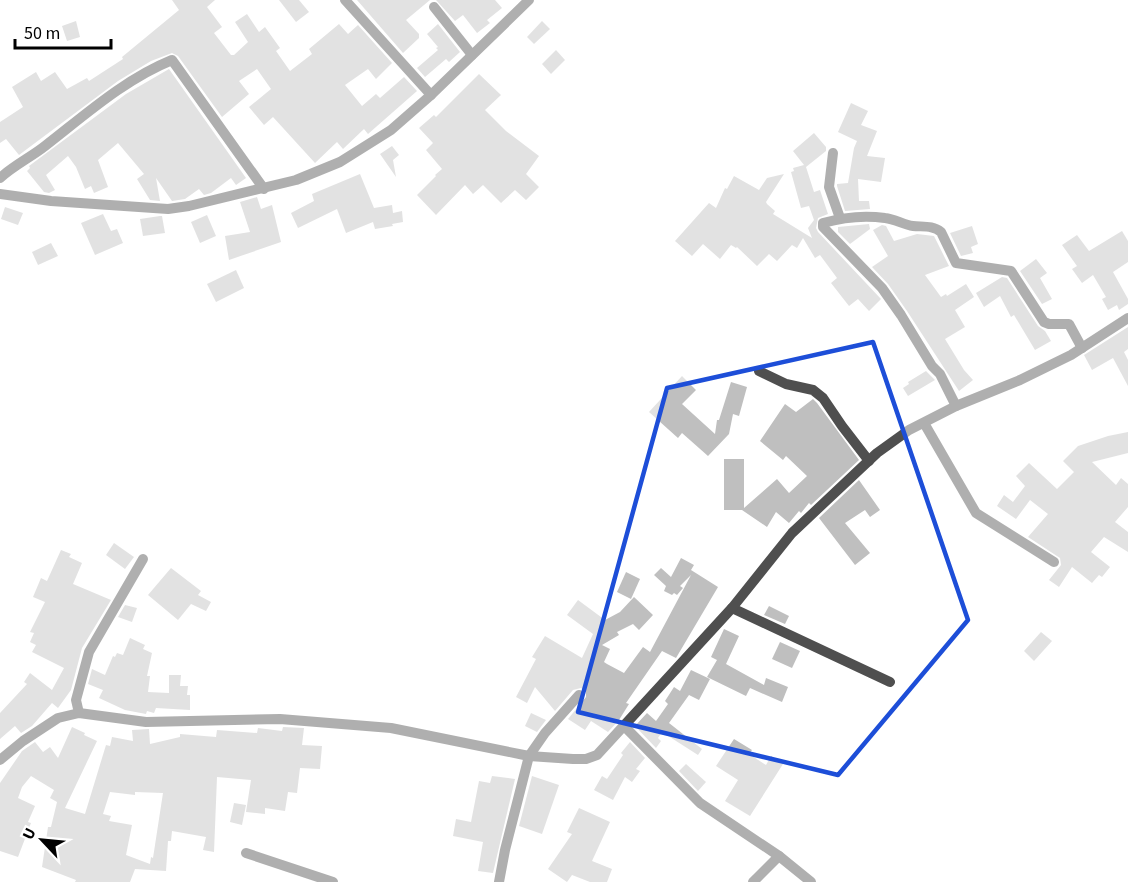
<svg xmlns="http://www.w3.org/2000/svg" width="1128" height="882" viewBox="0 0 1128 882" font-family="'Source Sans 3',sans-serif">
<rect width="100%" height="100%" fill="#fff"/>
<g fill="#bfbfbf" fill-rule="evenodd">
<path d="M172 0H215L207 7 222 27 214 33 231 55H234L248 42 235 22 247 14 259 32 265 27 280 48 276 51 290 71 312 54 309 49 339 24 348 34 358 25 392 63 376 79 368 69 345 85 362 106 376 94 380 98 404 77 417 91 368 134 364 129 343 149 337 142 315 163 273 117 264 125 249 107 271 89 257 69 239 81 249 94 222 117 178 56 172 53 151 61 118 81 19 155 6 139 0 143V122L23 107 12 87 36 72 41 81 55 72 67 89 87 78 89 81 123 59 122 57 179 10Z"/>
<path d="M279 0H299L309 12 296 22Z"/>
<path d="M357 0H430L406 20 419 34V38L403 53Z"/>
<path d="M436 0H495L502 8 487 20 490 23 477 33 463 15 455 21Z"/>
<path d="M76 21 80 37 67 41 62 26Z"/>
<path d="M542 21 550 29 534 44 527 37Z"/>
<path d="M438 24 460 52 449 62 446 59 425 77 417 68 438 50 436 48 438 47 427 34Z"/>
<path d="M556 50 565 60 551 74 542 64Z"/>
<path d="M169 69 246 178 236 185 231 178 211 193 204 195 199 189 185 199 172 201 156 178 160 201 150 200 137 179 144 174 118 143 98 160 108 187 94 193 91 186 85 189 76 167 68 156 46 175 55 190 49 193 44 192 27 171 30 168 29 166 126 94Z"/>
<path d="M479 74 501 95 485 110 506 131 539 156 526 174 539 187 526 200 515 190 501 203 483 185 473 194 465 185 436 215 417 195 436 176 435 175 442 169 426 150 433 143 419 128 434 115 436 117Z"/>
<path d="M851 103 868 111 861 125 877 131 867 156 885 158 881 182 858 179 859 201H869L870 209 845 211 837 186V184L848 183 854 148 857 141 838 132Z"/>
<path d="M814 133 826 147V151L806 167 814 192 820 190 828 214 818 218 816 228 818 232 881 299 869 311 858 299 849 306 831 283 837 278 820 255 815 258 803 238 797 248 792 245 777 261 769 254 757 266 737 247 736 248 731 245 720 259 703 244 692 256 675 241 709 203 716 208 725 188 727 189 734 176 759 190 767 178 784 174 766 202 767 204 775 211 773 214 812 238 808 228 814 220 809 206 801 208 791 172 794 171 793 168 804 165 793 151Z"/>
<path d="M392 146 399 155 393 160 396 177 380 154Z"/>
<path d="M360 174 374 208 392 205 393 213 402 211 403 222 392 224 393 226 375 229 373 222 346 233 337 209 298 228 291 213 314 201 312 194Z"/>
<path d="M257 197 261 209 272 205 281 242 229 260 225 236 250 232 240 202Z"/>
<path d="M5 207 23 213 18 225 1 219Z"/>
<path d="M103 214 111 231 117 229 123 243 95 255 81 223Z"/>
<path d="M207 215 216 236 200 243 191 222Z"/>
<path d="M160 216H162L165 233 143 236 140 219Z"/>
<path d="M869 224 870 229 850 244 838 232V227Z"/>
<path d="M882 225 886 226 894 241 917 234 934 236 949 266 925 275 941 297 946 294 947 296 966 284 974 297 955 310 965 327 945 339 964 370 973 380 959 391 907 311 888 284 872 267 888 256 873 230Z"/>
<path d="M972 226 978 244 971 247 973 253 961 256 950 233Z"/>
<path d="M1122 231 1128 241V262L1113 272 1128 299V304L1119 310 1117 305 1108 310 1102 299 1106 297 1093 275 1082 283 1072 269 1077 266 1062 245 1077 235 1089 251Z"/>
<path d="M51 243 58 256 38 265 32 252Z"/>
<path d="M1036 259 1047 273 1040 278 1052 299 1042 304 1020 271Z"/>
<path d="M236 270 244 288 216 302 207 284Z"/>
<path d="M1002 277 1007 278 1038 326 1045 331 1051 341 1035 350 1014 315 1011 317 1000 296 984 307 976 293Z"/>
<path d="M1128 327V349L1124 352 1128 360V386L1113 358 1092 370 1084 355Z"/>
<path d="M926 371 935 380 908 396 903 388 909 384 908 382Z"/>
<path d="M682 376 696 390 682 404 715 434 717 420H719L731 382 747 387 739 416 733 414 729 434 708 456 682 433 678 438 649 412Z"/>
<path d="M813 399 817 403 859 460 811 505 809 503 801 513 799 511 789 523 776 512 767 527 742 510H724V459H744V508L777 479 789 493 807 476 786 456 783 460 760 441 785 404 796 412Z"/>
<path d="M1128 432V453L1092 462 1116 485 1121 478 1128 484V507L1115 522 1128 532V552L1104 537 1091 552 1110 567 1102 577 1099 575 1092 583 1072 567 1059 587 1049 580 1061 565 1060 558 1028 537 1048 514 1030 500 1016 519 997 506 1004 495 1013 502 1025 486 1016 476 1029 463 1057 489 1074 472 1063 461 1078 446 1108 436Z"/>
<path d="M859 480 880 510 870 517 865 510 845 523 870 553 855 565 819 518Z"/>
<path d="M114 543 134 557 125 569 106 555Z"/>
<path d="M61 550 71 554 69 557 82 563 73 584 111 600 82 648 71 690 58 708 52 703 32 726 21 733 15 726 0 739V713L27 684 24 682 30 673 52 690 64 668 32 652 36 645 30 642 34 633 30 632 45 602 33 597 41 578 47 581Z"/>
<path d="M681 558 694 565 691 570 718 587 676 658 662 651 626 703 629 704 619 720 608 732 591 721 585 730 568 719 586 697V692L581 688 573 690 555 711 535 687 527 703 516 697 536 659 532 657 545 636 582 658 593 634 567 615 578 600 605 620 620 612 634 597 653 615 639 630 633 624 617 632 619 635 602 645 610 649 604 662 607 664 624 673 643 647 650 652 691 575 680 586 683 588 677 595 674 593 672 595 664 591 666 586 654 575 661 568 671 577Z"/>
<path d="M171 568 201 591 198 595 211 602 206 611 191 604 178 620 148 595Z"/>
<path d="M626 572 640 579 631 599 617 592Z"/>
<path d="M125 605 137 608 132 622 118 617Z"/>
<path d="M769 606 789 616 785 624 764 615Z"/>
<path d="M724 629 739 636 726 664 764 685 766 678 788 687 782 702 750 688 746 696 707 677 717 660 711 657Z"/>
<path d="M1041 632 1052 641 1034 661 1024 651Z"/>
<path d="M130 638 145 645 143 649 152 653 147 676H150L148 692 169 693V675H181L180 686H188L187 695H190V710L156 708 154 713 147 711 146 714 125 710 99 698 103 690 88 684 92 669 105 675 113 656 115 657 117 653 123 655Z"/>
<path d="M780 642 800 651 792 668 772 659Z"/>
<path d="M691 670 710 679 699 700 689 695 669 723 702 749 698 755 662 732 658 738 661 741 656 748 635 726 647 713 656 721 668 704 665 701 674 687 680 691Z"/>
<path d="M531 713 546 720 537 732 525 726Z"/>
<path d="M72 727 85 733 84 735 97 741 65 808 85 814 106 745 110 746 112 737 133 741 132 730 149 729 150 744 180 737V734L216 737 217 730 257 733 258 728 282 731 283 727 304 728 302 745 322 746 320 769 300 768 297 793 288 792 285 811 265 808V814L246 812 251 780 217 777 214 852 203 850 206 837 172 831 171 841H168L166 871 135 869 130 882H75L76 880 42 867 48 827H51L57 802 50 798 54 790 31 776 22 787 18 798 35 806 28 822 31 823 18 857 0 851V783L22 751 35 742 43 752 50 747 58 758ZM110 792 135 795V792L163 793 153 858 151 857 150 864 126 855 132 825 109 821 111 816 103 814Z"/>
<path d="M734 739 752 750 749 754 766 765 771 756 783 764 750 816 725 801 738 780 716 766Z"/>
<path d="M630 742 645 758 636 769 640 771 632 782 625 777 613 800 594 790 602 776 607 779 623 755 621 753Z"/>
<path d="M686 764 706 782 698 791 679 771Z"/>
<path d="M492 776 515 779 493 873 478 871 483 842 453 836 456 819 471 822 479 781 490 783Z"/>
<path d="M532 776 559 785 542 834 519 826Z"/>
<path d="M234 803 246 805 242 825 230 822Z"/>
<path d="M579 808 610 822 592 861 612 869 607 882H590L572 875 567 882 548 869 572 834 567 832Z"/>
</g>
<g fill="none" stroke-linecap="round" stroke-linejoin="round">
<g stroke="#4f4f4f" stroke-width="10">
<path d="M345 0 431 95"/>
<path d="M434 7 472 55"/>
<path d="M833 153 829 187 840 218"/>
<path d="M0 178C13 166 31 157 45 146 85 115 125 79 172 60L264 189"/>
<path d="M0 194 51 201 168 209 189 206 296 180 340 162 391 130 431 95 529 0"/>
<path d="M759 371 786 384 813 390 823 398 842 426 869 461"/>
<path d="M956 406 940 374 932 366 901 315 882 288 823 227V223C844 217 864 215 885 218 895 219 904 225 913 226 923 227 933 225 941 232L956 263 1011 271 1044 322 1049 324H1069L1082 348"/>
<path d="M924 423 976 513 1054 562"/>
<path d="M732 608 890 682"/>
<path d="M79 713 76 700 89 652 143 559"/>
<path d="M624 726 700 803 779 856 811 882"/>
<path d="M0 760 23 741 58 718 79 713 146 722 280 719 391 728 529 756 573 759H586L597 755 732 608 792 533 877 453 909 430 956 406 1020 380 1071 355 1128 318"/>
<path d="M246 853 333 882"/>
<path d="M499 882 505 850 529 756 545 733 579 695"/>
<path d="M753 882 779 856"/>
</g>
</g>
<path d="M0 0H1128V882H0ZM873 342 968 620 838 775 578 712 667 388Z" fill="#fff" fill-opacity=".55" fill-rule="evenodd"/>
<path fill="none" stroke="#1d4ed8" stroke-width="4.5" stroke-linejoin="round" d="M873 342 968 620 838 775 578 712 667 388Z"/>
<g transform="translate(42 840) rotate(296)" stroke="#ffffff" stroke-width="4.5" paint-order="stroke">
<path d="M0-4.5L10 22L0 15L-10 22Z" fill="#000000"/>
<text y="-9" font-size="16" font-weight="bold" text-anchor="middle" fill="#000000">U</text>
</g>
<path d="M15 39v9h96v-9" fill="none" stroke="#000000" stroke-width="3"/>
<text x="24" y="39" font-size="18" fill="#000000" stroke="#ffffff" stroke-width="4.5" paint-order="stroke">50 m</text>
</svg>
